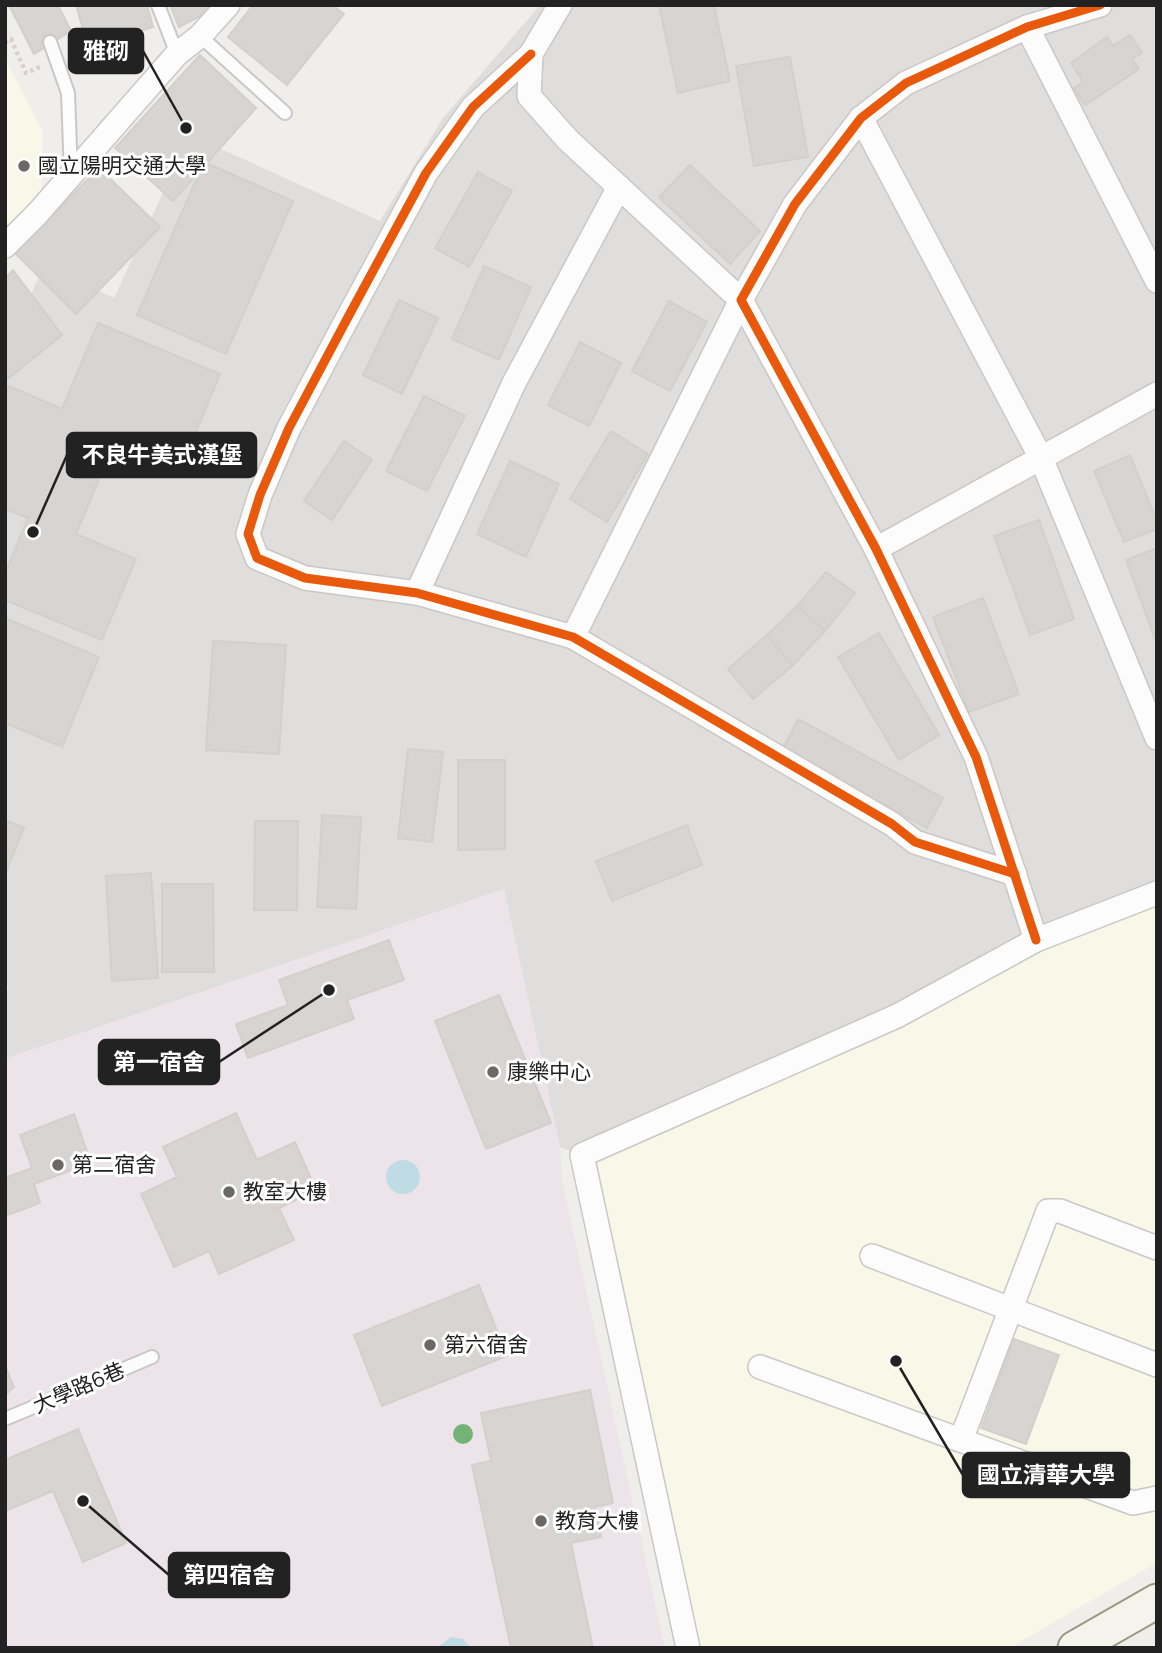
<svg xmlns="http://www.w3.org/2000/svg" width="1162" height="1653" viewBox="0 0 1162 1653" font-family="Manrope,'Noto Sans TC',sans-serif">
<rect width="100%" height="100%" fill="#f0eeeb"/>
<path fill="#dfdedc" d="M540 5H1157V1563L1010 1648 591 1159 560 1147 504 889 5 1059V994L9 986 5 984V354L43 267 114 298 190 135 380 221 443 118Z"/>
<path fill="#ede4e9" d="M504 889 560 1147 562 1181 665 1648H5V1059Z"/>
<g fill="#f8f7e8">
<path d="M5 58 43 132 41 200 5 236Z"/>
<path d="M1157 904V1563L1010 1648H698L591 1159 1038 948Z"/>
</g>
<g fill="#bfdbe3">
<circle cx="403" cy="1177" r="17"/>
<path d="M451 1637 463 1639 471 1648H437Z"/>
</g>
<g fill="#d7d4d2" stroke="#d3d0cc" stroke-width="2">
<path d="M9 5H58L71 31 34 54Z"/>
<path d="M76 5H147L153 27 88 47Z"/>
<path d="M170 5H215L210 11 179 27Z"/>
<path d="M253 5H332L344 14 287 85 228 37Z"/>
<path d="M659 5H714L730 81 678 93Z"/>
<path d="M1130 35 1142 53 1132 59 1139 69 1085 105 1074 88 1083 82 1071 63 1107 37 1113 46Z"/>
<path d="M200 55 256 108 173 201 115 148Z"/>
<path d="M790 57 808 157 754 166 736 66Z"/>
<path d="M204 162 293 201 226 354 137 315Z"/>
<path d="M690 165 760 231 730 264 659 197Z"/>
<path d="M99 168 160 227 76 314 15 253Z"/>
<path d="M478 172 512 191 469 267 435 248Z"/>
<path d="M484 266 531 287 499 360 452 339Z"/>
<path d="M13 270 62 335 5 381V279Z"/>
<path d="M399 300 438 318 402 394 363 375Z"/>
<path d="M669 301 707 322 670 391 632 371Z"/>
<path d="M98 323 220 374 179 473 113 446 76 534 136 559 102 640 5 600V574L28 518 5 509V395L9 386 62 409Z"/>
<path d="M580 342 621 363 589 426 548 405Z"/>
<path d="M424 396 465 416 427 491 386 471Z"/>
<path d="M611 431 648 454 607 522 570 499Z"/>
<path d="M344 441 372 460 332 520 304 501Z"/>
<path d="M1130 455 1157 521V529L1124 542 1094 471Z"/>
<path d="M510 461 559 484 526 557 477 534Z"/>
<path d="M1039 520 1074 619 1030 635 994 536Z"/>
<path d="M1157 548V644L1126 560Z"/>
<path d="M826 572 855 593 825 631 797 606Z"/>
<path d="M983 598 1019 694 969 712 933 617Z"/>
<path d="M797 606 825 631 792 666 767 635Z"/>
<path d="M5 618 99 657 62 747 5 723Z"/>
<path d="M879 633 939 735 899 760 838 657Z"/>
<path d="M767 635 792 666 753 699 728 669Z"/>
<path d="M213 641 286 645 279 754 206 750Z"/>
<path d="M798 719 943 798 927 828 782 750Z"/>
<path d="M408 749 443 752 432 842 398 838Z"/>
<path d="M458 760H505V849L458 850Z"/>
<path d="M322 815 361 817 356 909 317 907Z"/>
<path d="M5 820 24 828 5 874Z"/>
<path d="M255 821H298L297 910H254Z"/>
<path d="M687 825 702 865 612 901 596 861Z"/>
<path d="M151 873 158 978 112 981 106 876Z"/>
<path d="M162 884H213L214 972H162Z"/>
<path d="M389 940 404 980 347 1000 354 1019 248 1058 236 1024 288 1005 279 980Z"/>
<path d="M499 995 551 1123 486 1149 435 1021Z"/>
<path d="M236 1113 257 1160 295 1142 316 1190 279 1208 294 1240 219 1274 209 1251 174 1267 141 1194 177 1177 163 1147Z"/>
<path d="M74 1114 91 1163 34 1184 40 1203 5 1216V1178L32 1168 20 1135Z"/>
<path d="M479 1285 507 1356 382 1406 354 1335Z"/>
<path d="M1014 1339 1059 1355 1026 1444 981 1428Z"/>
<path d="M5 1366 14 1387 5 1395Z"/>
<path d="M590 1390 613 1503 595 1507 601 1537 571 1543 593 1648H511L472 1465 491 1461 481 1413Z"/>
<path d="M78 1429 126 1543 83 1562 53 1491 5 1511V1460Z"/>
</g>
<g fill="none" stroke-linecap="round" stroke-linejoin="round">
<defs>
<g id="service">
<path d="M158 5 177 54"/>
<path d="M200 36 285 113"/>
<path d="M50 42 68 93 71 175"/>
<path d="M5 1419 152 1357"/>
</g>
<g id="minor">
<path d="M560 5 531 54 529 96 568 140 741 300 573 637"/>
<path d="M1027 27 1157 281"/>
<path d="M531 54 473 107 426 173 347 319 289 428 260 495 248 534 257 558 305 578 417 593 573 637 892 824 915 842 1015 874"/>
<path d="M861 118 1041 458 1157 738"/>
<path d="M5 246 37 214 177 54 200 36 228 5"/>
<path d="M876 549 1157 394"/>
<path d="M417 593 514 383 619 187"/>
<path d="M1036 940 976 757 876 549 741 300 795 204 861 118 906 83 1027 27 1100 5"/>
<path d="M872 1256 1157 1365"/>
<path d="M760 1367 1133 1503 1157 1498"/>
<path d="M961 1440 1048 1211H1060L1157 1248"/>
<path d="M688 1648 582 1155 897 1016 1036 940 1157 893"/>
</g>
<path id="secondary" d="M1075 1648 1157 1601"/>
</defs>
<use href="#service" stroke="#c9c8c7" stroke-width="16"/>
<use href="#minor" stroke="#c9c8c7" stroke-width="26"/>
<use href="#secondary" stroke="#999a82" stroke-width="37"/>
<path stroke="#dccecd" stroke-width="4.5" stroke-dasharray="3.5 3.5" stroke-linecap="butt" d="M5 43 11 39 26 73 40 67"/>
<use href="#service" stroke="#fdfcfc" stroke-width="12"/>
<use href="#minor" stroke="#fdfcfc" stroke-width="23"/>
<use href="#secondary" stroke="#f4f4ed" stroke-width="33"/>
<defs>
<g id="cycleway">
<path d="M531 54 473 107 426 173 347 319 289 428 260 495 248 534 257 558 305 578 417 593 573 637 892 824 915 842 1015 874"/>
<path d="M1036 940 976 757 876 549 741 300 795 204 861 118 906 83 1027 27 1100 5"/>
</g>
</defs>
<use href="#cycleway" stroke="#fff" stroke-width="13"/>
<use href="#cycleway" stroke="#e8590c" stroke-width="9"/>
</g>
<circle fill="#73b476" cx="463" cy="1434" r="10"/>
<g fill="#6a6968" stroke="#fff" stroke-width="2.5">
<circle cx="24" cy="166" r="7"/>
<circle cx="493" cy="1072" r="7"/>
<circle cx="58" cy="1165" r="7"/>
<circle cx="229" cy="1192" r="7"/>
<circle cx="430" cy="1345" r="7"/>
<circle cx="541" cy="1521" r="7"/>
</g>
<g text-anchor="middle" stroke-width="6" stroke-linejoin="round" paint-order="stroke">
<g font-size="21" fill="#222" stroke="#fff" text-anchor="start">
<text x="38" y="173">國立陽明交通大學</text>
<text x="507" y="1079">康樂中心</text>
<text x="72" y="1172">第二宿舍</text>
<text x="243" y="1199">教室大樓</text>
<text x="444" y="1352">第六宿舍</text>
<text x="555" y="1528">教育大樓</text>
</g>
<g font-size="21" fill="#222" stroke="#fff">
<text transform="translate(79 1388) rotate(-23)" y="7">大學路6巷</text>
</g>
</g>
<path fill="none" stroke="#222" stroke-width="2.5" d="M186 128L143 51M33 532L67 455M329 990L219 1062M896 1361L963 1475M83 1501L169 1575"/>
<g fill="#222" stroke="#fff" stroke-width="2.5">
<circle cx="186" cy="128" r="7"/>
<circle cx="33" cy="532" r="7"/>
<circle cx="329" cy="990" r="7"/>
<circle cx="896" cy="1361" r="7"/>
<circle cx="83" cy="1501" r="7"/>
</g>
<g fill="#222" stroke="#222" stroke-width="2.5">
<rect x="69" y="29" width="74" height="44" rx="7"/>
<rect x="67" y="433" width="189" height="44" rx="7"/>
<rect x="99" y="1040" width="120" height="44" rx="7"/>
<rect x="963" y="1453" width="166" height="44" rx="7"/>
<rect x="169" y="1553" width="120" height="44" rx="7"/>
</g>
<g font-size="23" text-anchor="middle" font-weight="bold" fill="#fff">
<text x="106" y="59">雅砌</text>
<text x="162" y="463">不良牛美式漢堡</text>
<text x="159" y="1070">第一宿舍</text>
<text x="1046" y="1483">國立清華大學</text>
<text x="229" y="1583">第四宿舍</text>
</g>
<rect width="1162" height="1653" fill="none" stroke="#222222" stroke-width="14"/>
</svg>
